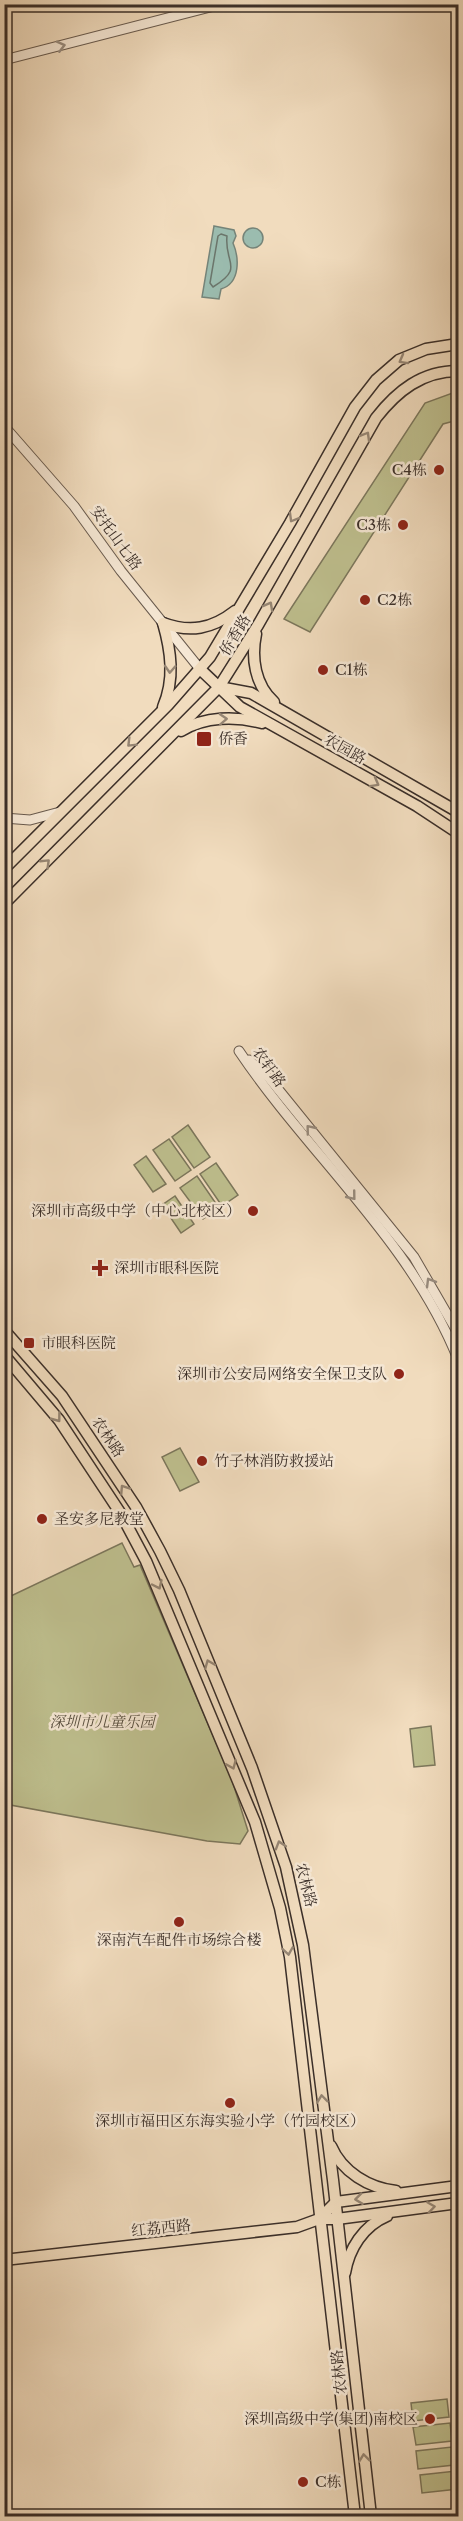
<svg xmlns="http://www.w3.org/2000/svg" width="463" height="2521" viewBox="0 0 463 2521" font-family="'Libre Caslon Text','Noto Serif SC',serif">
<rect width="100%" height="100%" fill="#f1dcbe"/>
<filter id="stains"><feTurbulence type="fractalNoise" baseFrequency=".00333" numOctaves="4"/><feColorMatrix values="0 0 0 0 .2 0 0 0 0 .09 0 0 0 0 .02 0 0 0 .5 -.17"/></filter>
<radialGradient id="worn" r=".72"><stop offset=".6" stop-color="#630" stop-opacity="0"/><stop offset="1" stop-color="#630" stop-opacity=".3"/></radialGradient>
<g fill="#bebf8e" stroke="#7c775c" stroke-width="1.5">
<path d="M458 391V420L443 424 310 632 284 619 425 403Z"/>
<path d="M188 1125 210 1157 194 1168 172 1137Z"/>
<path d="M169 1139 191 1170 175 1181 153 1150Z"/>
<path d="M146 1156 166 1184 153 1192 134 1165Z"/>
<path d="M216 1163 238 1195 222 1206 200 1174Z"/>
<path d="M197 1176 219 1208 203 1219 180 1188Z"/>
<path d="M175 1196 194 1224 181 1233 162 1205Z"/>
<path d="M180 1448 199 1482 180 1491 162 1457Z"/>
<path d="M122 1543 134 1567 140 1565 232 1780 248 1831 240 1844 207 1841 5 1804 4 1581 11 1596Z"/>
<path d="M431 1726 435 1765 414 1767 410 1729Z"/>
<path d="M458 2332V2388L452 2333Z"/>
<path d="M447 2399 449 2417 413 2421 411 2403Z"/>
<path d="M450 2423 452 2441 416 2445 413 2427Z"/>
<path d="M452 2447 454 2465 418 2469 416 2451Z"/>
<path d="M456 2471 458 2489 422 2493 420 2475Z"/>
</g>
<g fill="#9bbcaf" stroke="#758479" stroke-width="1.5">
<path d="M214 226 234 230 236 236 233 243C239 257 241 283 221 289L219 299 202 297Z"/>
<circle cx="253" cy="238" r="10"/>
</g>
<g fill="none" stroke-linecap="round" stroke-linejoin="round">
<path stroke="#6b766c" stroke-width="1.5" d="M221 234 227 236C224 264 245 267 213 287L210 283 218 236Z"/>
<defs>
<g id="minor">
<path d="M4 60 222 4"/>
<path d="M4 426 74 506 121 571 200 669"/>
<path d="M4 818 30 820 60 812"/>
<path d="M239 1051C309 1155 411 1241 458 1359"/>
<path d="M249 1060 269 1078 414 1257 458 1333"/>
</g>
<g id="major">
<path d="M163 623C171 651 175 679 163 707"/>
<path d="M163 623C190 633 212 629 235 611"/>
<path d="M256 634C251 658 255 685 274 702"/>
<path d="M200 669 240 707 417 806 458 833"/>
<path d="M219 687 251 693 458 812"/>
<path d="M181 731C205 716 236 716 262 723"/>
<path d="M4 869 168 705 210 657 290 523 355 407 376 380 399 360 426 349 458 344"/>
<path d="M4 904 219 687 258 625 376 418C397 391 422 371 458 371"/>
<path d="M4 1330 62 1396 136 1507 160 1551 179 1590 252 1768 286 1867 303 1945 333 2180 371 2516"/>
<path d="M4 1355 59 1420 121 1514 146 1561 255 1822 280 1908 290 1957 355 2516"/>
<path d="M331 2146C342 2172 369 2188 396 2191"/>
<path d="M319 2219 336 2202 458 2186"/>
<path d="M4 2260 297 2227 319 2219H337L458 2203"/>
<path d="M345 2273C349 2249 363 2226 387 2216"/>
</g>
</defs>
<use href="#minor" stroke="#685a4e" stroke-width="11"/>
<use href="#major" stroke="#3b2f29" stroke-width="13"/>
<use href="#minor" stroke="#f6e8d5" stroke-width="9"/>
<use href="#major" stroke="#f1dcbe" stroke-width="10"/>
</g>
<defs><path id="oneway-chevron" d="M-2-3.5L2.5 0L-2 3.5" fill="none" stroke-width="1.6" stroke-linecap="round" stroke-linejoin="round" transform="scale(1.5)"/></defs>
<g stroke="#988c7f">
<use href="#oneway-chevron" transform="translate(61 46) rotate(-14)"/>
<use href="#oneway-chevron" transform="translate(310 1129) rotate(-129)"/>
<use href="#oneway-chevron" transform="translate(352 1196) rotate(51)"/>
<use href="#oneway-chevron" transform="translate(430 1282) rotate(-121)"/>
</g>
<g stroke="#968674">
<use href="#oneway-chevron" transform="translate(403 360) rotate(151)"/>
<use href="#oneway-chevron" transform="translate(366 436) rotate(-60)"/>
<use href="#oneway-chevron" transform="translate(293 518) rotate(120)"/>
<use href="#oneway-chevron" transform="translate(269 606) rotate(-61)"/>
<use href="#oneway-chevron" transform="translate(170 669) rotate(93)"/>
<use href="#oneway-chevron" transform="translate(223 719) rotate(-3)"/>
<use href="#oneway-chevron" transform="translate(131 743) rotate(135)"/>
<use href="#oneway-chevron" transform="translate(375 783) rotate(29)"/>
<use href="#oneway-chevron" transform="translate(46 863) rotate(-44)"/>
<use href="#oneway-chevron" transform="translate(57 1418) rotate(53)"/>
<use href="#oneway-chevron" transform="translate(124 1489) rotate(-123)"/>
<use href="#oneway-chevron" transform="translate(158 1585) rotate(65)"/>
<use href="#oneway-chevron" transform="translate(209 1664) rotate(-112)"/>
<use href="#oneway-chevron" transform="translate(232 1765) rotate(67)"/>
<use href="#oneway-chevron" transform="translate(280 1845) rotate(-107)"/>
<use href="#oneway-chevron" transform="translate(288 1951) rotate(81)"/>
<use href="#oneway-chevron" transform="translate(322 2099) rotate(-97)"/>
<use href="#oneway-chevron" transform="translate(359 2199) rotate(173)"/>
<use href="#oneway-chevron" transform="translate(431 2207) rotate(-8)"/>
<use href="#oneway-chevron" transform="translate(364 2458) rotate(-97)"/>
</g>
<g fill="#8f2418" stroke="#f6e8d5" stroke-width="2">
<circle cx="439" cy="470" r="6"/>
<circle cx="403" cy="525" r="6"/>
<circle cx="365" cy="600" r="6"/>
<circle cx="323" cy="670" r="6"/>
<rect x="196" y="731" width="16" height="16" rx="3"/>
<circle cx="253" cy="1211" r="6"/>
<path d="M97 1259h6v6h6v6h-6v6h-6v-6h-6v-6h6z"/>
<rect x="23" y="1337" width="12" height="12" rx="3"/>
<circle cx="399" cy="1374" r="6"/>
<circle cx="202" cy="1461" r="6"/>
<circle cx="42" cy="1519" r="6"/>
<circle cx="179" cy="1922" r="6"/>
<circle cx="230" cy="2103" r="6"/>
<circle cx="430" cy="2419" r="6"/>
<circle cx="303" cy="2482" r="6"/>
</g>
<g text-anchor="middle" stroke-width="5" stroke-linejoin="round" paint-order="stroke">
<g font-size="15" fill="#3b2f29" stroke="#f6e8d5" text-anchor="start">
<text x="427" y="475" text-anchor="end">C4栋</text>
<text x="391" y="530" text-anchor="end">C3栋</text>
<text x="377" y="605">C2栋</text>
<text x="335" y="675">C1栋</text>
<text x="218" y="744">侨香</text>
<text x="241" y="1216" text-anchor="end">深圳市高级中学（中心北校区）</text>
<text x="114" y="1273">深圳市眼科医院</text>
<text x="41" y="1348">市眼科医院</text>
<text x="387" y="1379" text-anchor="end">深圳市公安局网络安全保卫支队</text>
<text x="214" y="1466">竹子林消防救援站</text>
<text x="54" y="1524">圣安多尼教堂</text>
<text x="179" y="1945" text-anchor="middle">深南汽车配件市场综合楼</text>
<text x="230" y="2126" text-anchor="middle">深圳市福田区东海实验小学（竹园校区）</text>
<text x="418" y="2424" text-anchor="end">深圳高级中学(集团)南校区</text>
<text x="315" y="2487">C栋</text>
</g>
<g font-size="15" fill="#3b2f29" stroke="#f6e8d5">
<text transform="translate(116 538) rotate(54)" y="5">安托山七路</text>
<text transform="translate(235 635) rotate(-59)" y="5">侨香路</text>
<text transform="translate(345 749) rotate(29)" y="5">农园路</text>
<text transform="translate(269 1067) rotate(55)" y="5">农轩路</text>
<text transform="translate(108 1437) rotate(56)" y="5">农林路</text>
<text transform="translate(306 1885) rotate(76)" y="5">农林路</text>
<text transform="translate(161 2228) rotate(-6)" y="5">红荔西路</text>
<text transform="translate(339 2372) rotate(-96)" y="5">农林路</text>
</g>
<g font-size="15" font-style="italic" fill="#554c3d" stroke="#f6e8d5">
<text x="102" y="1727">深圳市儿童乐园</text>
</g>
</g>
<rect width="463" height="2521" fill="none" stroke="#f1dcbe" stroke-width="24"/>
<rect x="6" y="6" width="451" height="2509" fill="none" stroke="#3b2f29" stroke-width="3"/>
<rect x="12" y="12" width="439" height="2497" fill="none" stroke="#3b2f29" stroke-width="1.5"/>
<rect width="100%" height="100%" filter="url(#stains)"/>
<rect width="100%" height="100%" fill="url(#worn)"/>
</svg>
